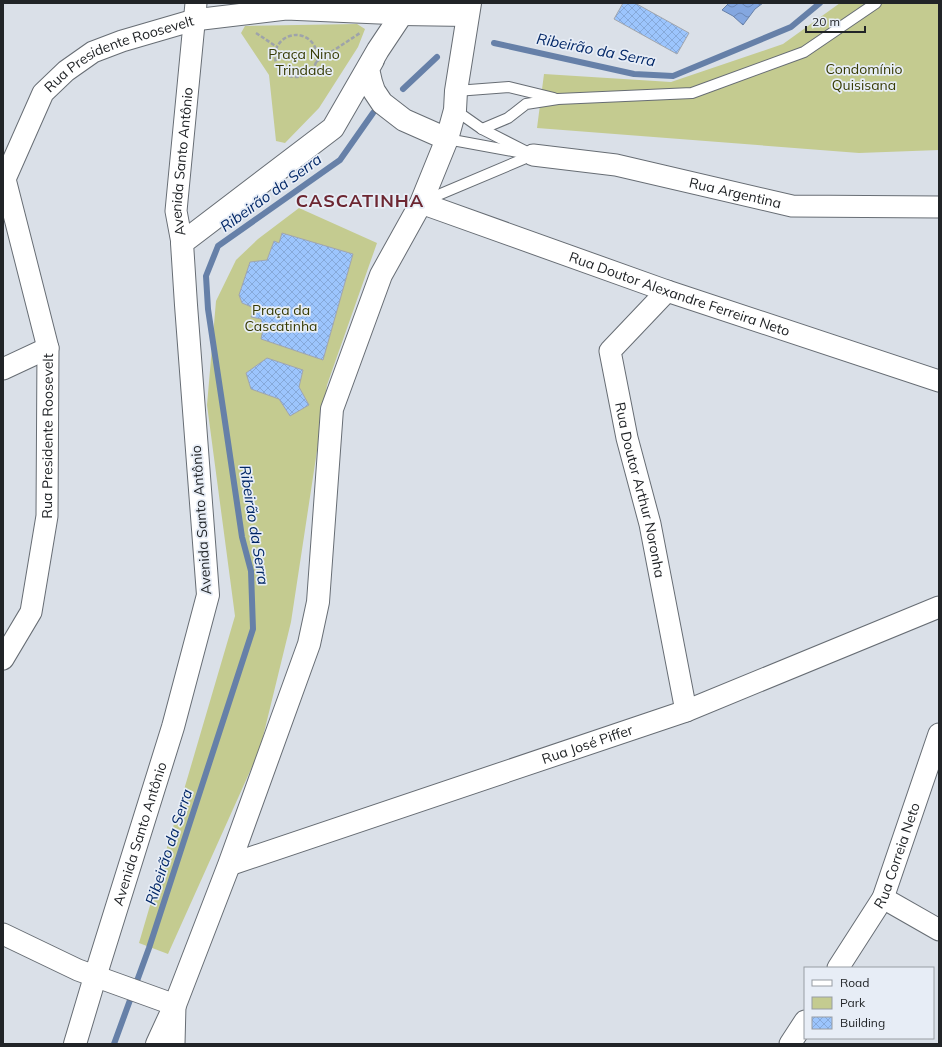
<svg xmlns="http://www.w3.org/2000/svg" width="942" height="1047" viewBox="0 0 942 1047" font-family="Mulish,sans-serif">
<defs>
<pattern id="water-waves" width="16" height="10" patternUnits="userSpaceOnUse"><rect width="16" height="10" fill="#84a7e0"/><path d="M0 5q4-4 8 0t8 0" fill="none" stroke="#6c88b6"/></pattern>
<pattern id="building-cross-hatch" width="8" height="8" patternUnits="userSpaceOnUse"><rect width="8" height="8" fill="#9cc5fd"/><path d="M0 0l8 8M0 8l8-8" fill="none" stroke="#86a9d9"/></pattern>
</defs>
<rect width="100%" height="100%" fill="#dae0e8"/>
<g fill="#c4cb90">
<path d="M840 3H939V150L859 153 537 128 544 74 671 82 783 44Z"/>
<path d="M357 24 365 29 358 47 319 108 285 143 276 141 269 75 241 33 245 26Z"/>
<path d="M299 208 377 243 327 385 291 622 260 749 168 954 139 943 235 616 207 405 216 301 236 260 258 239Z"/>
</g>
<path fill="url(#water-waves)" stroke="#6680a8" d="M729 3H763L755 9 743 25 733 16 722 10Z"/>
<g fill="none" stroke-linecap="round" stroke-linejoin="round">
<g stroke="#6680a8" stroke-width="6">
<path d="M494 43 634 74 673 76 791 27 820 3"/>
<path d="M403 89 437 57"/>
<path d="M114 1044 149 948 253 629 251 571 242 537 224 415 208 309 206 276 218 246 340 160 373 113"/>
</g>
</g>
<g fill="url(#building-cross-hatch)" stroke="#a1a6ae">
<path d="M623 3H635L689 33 677 54 614 19Z"/>
<path d="M282 233 353 254 323 360 261 339 263 329 261 319 251 317 254 308 242 303 239 295 250 262 267 260 274 241 279 243Z"/>
<path d="M267 358 303 370 299 387 309 405 290 416 279 399 251 389 246 373Z"/>
</g>
<g fill="none" stroke-linecap="round" stroke-linejoin="round">
<defs>
<g id="lane">
<path d="M456 91 509 87 554 98"/>
<path d="M455 110 482 129 533 155"/>
<path d="M482 129 508 118 526 104 558 99 692 93 804 52 876 3"/>
<path d="M447 139 523 153"/>
<path d="M424 201 533 155"/>
</g>
<g id="street">
<path id="s1" d="M533 155 616 165 792 206 939 207"/>
<path id="s2" d="M421 203 667 291 939 381"/>
<path id="s3" d="M182 243 176 211 196 3"/>
<path id="s4" d="M667 291 610 351 627 438 650 524 686 711"/>
<path d="M3 369 48 348"/>
<path id="s5" d="M3 659 31 612 47 516 48 348 5 179 43 93 66 71 93 52 122 41 194 20 286 9 402 14"/>
<path id="s6" d="M229 865 686 711 939 607"/>
<path d="M883 898 939 930"/>
<path d="M3 934 78 970 175 1005 174 1044"/>
<path id="s7" d="M838 968 883 898 939 734"/>
<path d="M790 1044 805 1021"/>
</g>
<g id="primary">
<path d="M402 14 467 15"/>
<path d="M373 60 368 69 371 82 374 91 382 103 404 120 447 139"/>
<path id="s8" d="M75 1044 95 977 173 727 208 595 186 305 182 243 333 128 378 50 402 14 405 3"/>
<path d="M157 1044 175 1005 229 865 309 644 318 602 332 409 381 275 421 203 447 139 455 110 456 91 470 3"/>
</g>
</defs>
<use href="#lane" stroke="#676d74" stroke-width="12"/>
<use href="#street" stroke="#676d74" stroke-width="23"/>
<use href="#primary" stroke="#676d74" stroke-width="24"/>
<g stroke="#9ea3aa" stroke-width="2.5" stroke-dasharray="4 2" stroke-linecap="butt">
<path d="M256 33 277 47"/>
<circle cx="296" cy="56" r="21"/>
<path d="M316 62 360 33"/>
</g>
<use href="#lane" stroke="#fff" stroke-width="10"/>
<use href="#street" stroke="#fff" stroke-width="21"/>
<use href="#primary" stroke="#fff" stroke-width="22"/>
</g>
<g text-anchor="middle" stroke-width="3.5" stroke-linejoin="round" paint-order="stroke">
<g font-size="14" fill="#373b04" stroke="#e7edf6">
<text x="304" y="59">Praça Nino<tspan x="304" dy="16">Trindade</tspan></text>
<text x="864" y="74">Condomínio<tspan x="864" dy="16">Quisisana</tspan></text>
<text x="281" y="315">Praça da<tspan x="281" dy="16">Cascatinha</tspan></text>
</g>
<g font-size="14" fill="#212427" stroke="#e7edf6">
<text dy="5" stroke="none"><textPath href="#s5" startOffset="676">Rua Presidente Roosevelt</textPath></text>
<text dy="5" stroke="none"><textPath href="#s3" startOffset="82">Avenida Santo Antônio</textPath></text>
<text dy="5" stroke="none"><textPath href="#s1" startOffset="206">Rua Argentina</textPath></text>
<text dy="5" stroke="none"><textPath href="#s2" startOffset="274">Rua Doutor Alexandre Ferreira Neto</textPath></text>
<text dy="5" stroke="none"><textPath href="#s5" startOffset="232">Rua Presidente Roosevelt</textPath></text>
<text dy="5" stroke="none"><textPath href="#s4" startOffset="225">Rua Doutor Arthur Noronha</textPath></text>
<text transform="translate(201 520) rotate(-94)" y="5">Avenida Santo Antônio</text>
<text dy="5" stroke="none"><textPath href="#s6" startOffset="378">Rua José Piffer</textPath></text>
<text dy="5" stroke="none"><textPath href="#s8" startOffset="220">Avenida Santo Antônio</textPath></text>
<text dy="5" stroke="none"><textPath href="#s7" startOffset="128">Rua Correia Neto</textPath></text>
</g>
<g font-size="15" font-style="italic" fill="#002666" stroke="#e7edf6">
<text transform="translate(596 50) rotate(11)" y="5">Ribeirão da Serra</text>
<text transform="translate(271 193) rotate(-36)" y="5">Ribeirão da Serra</text>
<text transform="translate(254 525) rotate(81)" y="5">Ribeirão da Serra</text>
<text transform="translate(169 847) rotate(-72)" y="5">Ribeirão da Serra</text>
</g>
<g font-size="18" font-weight="bold" letter-spacing="1" fill="#6d2732" stroke="#e7edf6">
<text x="360" y="207">CASCATINHA</text>
</g>
</g>
<rect width="942" height="1047" fill="none" stroke="#212427" stroke-width="8"/>
<rect x="804" y="967" width="130" height="72" fill="#e7edf6" stroke="#989da3"/>
<rect x="812" y="980" width="20" height="6" fill="#ffffff" stroke="#989da3"/>
<text x="840" y="987" font-size="12" fill="#212427">Road</text>
<rect x="812" y="997" width="20" height="12" fill="#c4cb90" stroke="#989da3"/>
<text x="840" y="1007" font-size="12" fill="#212427">Park</text>
<rect x="812" y="1017" width="20" height="12" fill="url(#building-cross-hatch)" stroke="#989da3"/>
<text x="840" y="1027" font-size="12" fill="#212427">Building</text>
<path d="M806 26v6h59v-6" fill="none" stroke="#212427" stroke-width="2"/>
<text x="812" y="26" font-size="12" fill="#212427" stroke="#e7edf6" stroke-width="3" paint-order="stroke">20 m</text>
</svg>
